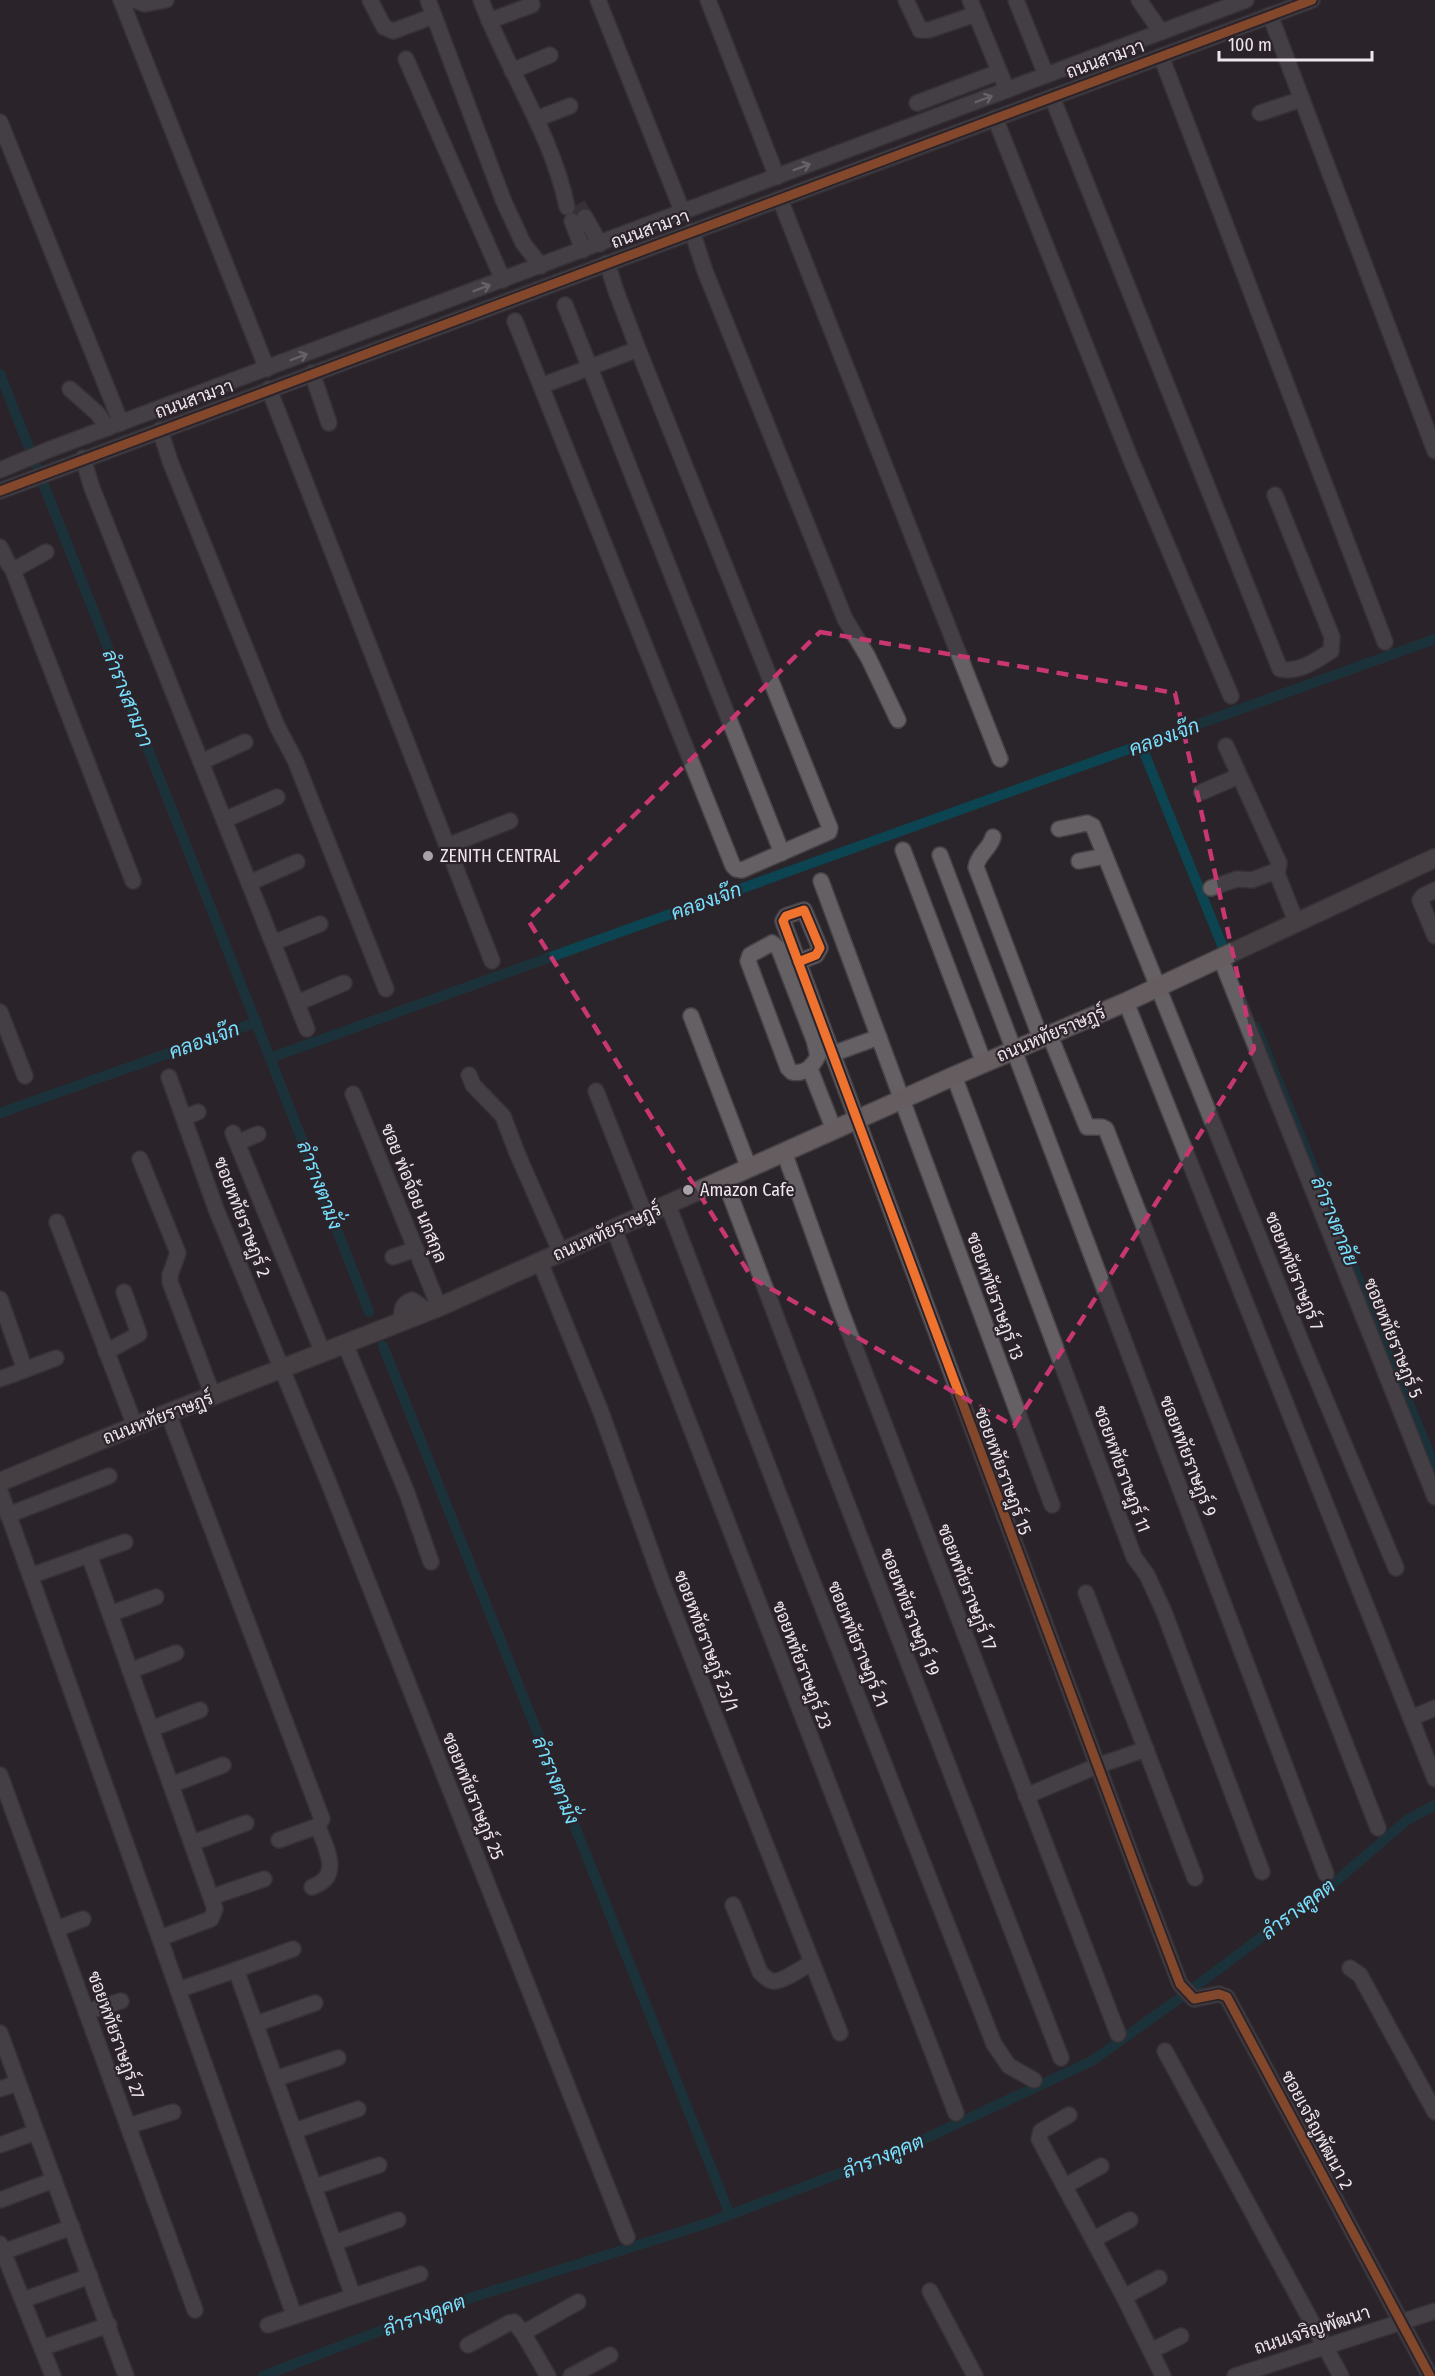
<svg xmlns="http://www.w3.org/2000/svg" width="1435" height="2376" viewBox="0 0 1435 2376" font-family="'Fira Sans Condensed',Sarabun,sans-serif">
<rect width="100%" height="100%" fill="#2a252a"/>
<g fill="none" stroke-linecap="round" stroke-linejoin="round">
<g stroke="#0d4451" stroke-width="10">
<path d="M0 374 270 1058 1435 639"/>
<path d="M1141 745 1222 945"/>
<path d="M1256 1027 1435 1468"/>
<path d="M270 1058 369 1312"/>
<path d="M0 1113 257 1022"/>
<path d="M383 1346 730 2215"/>
<path d="M263 2376 442 2307 705 2224 894 2153 1092 2061 1180 1998 1334 1883 1407 1820 1435 1805"/>
</g>
<path stroke="#474247" stroke-width="15" stroke-dasharray="15 8" stroke-linecap="butt" d="M578 204 585 217"/>
<defs>
<g id="minor">
<path d="M121 0 267 369"/>
<path d="M134 0 145 4 166 0"/>
<path d="M370 0 384 27 393 31 434 16"/>
<path d="M428 0 504 202 523 243 541 266"/>
<path d="M481 0C507 70 552 134 567 207"/>
<path d="M598 0 683 213"/>
<path d="M708 0 777 177"/>
<path d="M906 0 920 30H929L976 14"/>
<path d="M970 0 1007 90"/>
<path d="M1016 0 1046 75"/>
<path d="M1139 0 1161 32"/>
<path d="M1270 15 1435 451"/>
<path d="M489 21 532 5"/>
<path d="M1161 56 1385 642"/>
<path d="M406 59 503 280"/>
<path d="M512 71 550 55"/>
<path d="M1052 97 1280 669C1299 673 1315 661 1331 651L1332 637 1275 495"/>
<path d="M917 103 999 72"/>
<path d="M1260 113 1302 99"/>
<path d="M995 118 1131 460 1231 696"/>
<path d="M536 119 570 106"/>
<path d="M0 122 121 423"/>
<path d="M780 199 1000 759"/>
<path d="M585 217 600 244"/>
<path d="M572 221 583 250"/>
<path d="M692 231 705 271 845 619 868 657 898 720"/>
<path d="M565 305 782 853"/>
<path d="M515 321 733 866 736 869 742 870 829 832 830 828 638 349 616 291 607 263"/>
<path d="M312 373 329 423"/>
<path d="M541 386 638 349"/>
<path d="M70 389 97 413 108 428"/>
<path d="M269 389 492 961"/>
<path d="M160 430 170 461 277 726 295 760 386 989"/>
<path d="M83 458 92 488 307 1029"/>
<path d="M0 470 48 450 1246 0"/>
<path d="M0 491 1312 0"/>
<path d="M0 547 9 565 12 568 19 567 46 552"/>
<path d="M12 568 133 881"/>
<path d="M1226 746 1279 863 1278 869 1276 871 1297 924"/>
<path d="M201 762 245 742"/>
<path d="M1202 792 1239 776"/>
<path d="M224 820 277 797"/>
<path d="M1059 829 1087 823 1093 826 1303 1346 1396 1568"/>
<path d="M993 837C990 849 978 854 976 867L1041 1039"/>
<path d="M447 846 510 821"/>
<path d="M903 850 984 1063"/>
<path d="M940 855 1326 1874"/>
<path d="M1079 861 1105 856"/>
<path d="M821 881 1052 1505"/>
<path d="M249 883 297 862"/>
<path d="M1211 888 1237 879 1252 880 1276 871"/>
<path d="M1435 890 1423 896 1420 900 1435 936"/>
<path d="M273 943 320 924"/>
<path d="M772 943 779 949 814 1040 818 1056C813 1066 804 1075 792 1072L788 1068 748 961 750 955Z"/>
<path d="M1221 959 1435 1497"/>
<path d="M798 962 816 955 820 948 804 910 786 916 783 921C913 1277 1045 1631 1180 1984L1194 1999 1219 1994 1227 1997 1430 2376"/>
<path d="M1126 1002 1435 1779"/>
<path d="M297 1003 344 983"/>
<path d="M0 1012 25 1076"/>
<path d="M691 1016 749 1168"/>
<path d="M1050 1036 1087 1127H1102L1106 1129 1378 1828"/>
<path d="M832 1054 879 1037"/>
<path d="M810 1069 834 1130"/>
<path d="M469 1075 473 1085 503 1116 517 1153 561 1253"/>
<path d="M954 1076 1134 1557 1147 1575 1164 1612 1262 1872"/>
<path d="M169 1077 216 1209 328 1481 627 2237"/>
<path d="M596 1091 645 1215"/>
<path d="M353 1094 439 1307"/>
<path d="M184 1118 198 1112"/>
<path d="M233 1133 323 1353"/>
<path d="M237 1143 258 1134"/>
<path d="M784 1152 841 1311 1118 2034"/>
<path d="M140 1159 178 1253 170 1275V1282L213 1396"/>
<path d="M724 1179 836 1475 1061 2058"/>
<path d="M668 1205 799 1547 994 2044 1009 2066 1034 2080"/>
<path d="M57 1222 135 1426"/>
<path d="M614 1229 956 2113"/>
<path d="M393 1257 416 1249"/>
<path d="M540 1262 601 1412 662 1582 840 2033"/>
<path d="M0 1299 25 1370"/>
<path d="M401 1322C402 1312 400 1304 412 1300L428 1311"/>
<path d="M345 1344 407 1493 431 1562"/>
<path d="M106 1352 139 1334 124 1292"/>
<path d="M0 1379 56 1358"/>
<path d="M168 1413 322 1819 318 1826 279 1840"/>
<path d="M0 1491 294 2315"/>
<path d="M8 1515 109 1476"/>
<path d="M89 1555 215 1909 211 1919 160 1938"/>
<path d="M30 1576 125 1542"/>
<path d="M1086 1593 1195 1878"/>
<path d="M110 1614 156 1597"/>
<path d="M130 1671 176 1653"/>
<path d="M1411 1718 1435 1708"/>
<path d="M151 1729 200 1710"/>
<path d="M0 1775 195 2310"/>
<path d="M171 1785 223 1765"/>
<path d="M1026 1796 1097 1766 1146 1749"/>
<path d="M192 1843 246 1823"/>
<path d="M312 1887C343 1876 326 1850 318 1826"/>
<path d="M212 1897 264 1879"/>
<path d="M733 1905 760 1972C763 1975 767 1980 772 1981 781 1983 804 1967 812 1962"/>
<path d="M56 1929 83 1919"/>
<path d="M1350 1968 1360 1975 1435 2112"/>
<path d="M236 1970 293 1949"/>
<path d="M178 1990 236 1970 353 2296"/>
<path d="M86 2012 121 2001"/>
<path d="M256 2024 315 2003"/>
<path d="M0 2033 126 2376"/>
<path d="M1165 2051 1341 2376"/>
<path d="M275 2079 338 2058"/>
<path d="M0 2089 18 2083"/>
<path d="M1069 2115 1041 2131 1039 2139 1124 2297 1163 2376"/>
<path d="M128 2126 173 2112"/>
<path d="M294 2131 358 2109"/>
<path d="M0 2145 36 2132"/>
<path d="M1065 2186 1101 2166"/>
<path d="M314 2187 379 2165"/>
<path d="M0 2200 54 2180"/>
<path d="M1094 2239 1130 2220"/>
<path d="M334 2243 398 2220"/>
<path d="M0 2244 53 2376"/>
<path d="M3 2252 72 2227"/>
<path d="M930 2291 975 2376"/>
<path d="M1124 2297 1159 2278"/>
<path d="M23 2300 90 2276"/>
<path d="M268 2325 420 2274"/>
<path d="M523 2333 578 2302"/>
<path d="M468 2345 509 2323 514 2322 523 2333 548 2376"/>
<path d="M42 2348 109 2325"/>
<path d="M1151 2351 1181 2336"/>
<path d="M571 2376 610 2355"/>
<path d="M1235 2376 1435 2311"/>
</g>
<path id="major" d="M0 1482 135 1426 439 1307 954 1076 1126 1002 1435 858"/>
</defs>
<use href="#minor" stroke="#464246" stroke-width="18"/>
<use href="#major" stroke="#464246" stroke-width="21"/>
<use href="#minor" stroke="#646064" stroke-width="15"/>
<use href="#major" stroke="#665d60" stroke-width="18"/>
<defs>
<g id="cycleway">
<path d="M0 491 1312 0"/>
<path d="M798 962 816 955 820 948 804 910 786 916 783 921C913 1277 1045 1631 1180 1984L1194 1999 1219 1994 1227 1997 1430 2376"/>
</g>
</defs>
<use href="#cycleway" stroke="#2c232b" stroke-width="13"/>
<use href="#cycleway" stroke="#ef722f" stroke-width="9"/>
</g>
<defs><path id="oneway-shaft" d="M-6 0H5M1.5-3L5.5 0L1.5 3" fill="none" stroke-width="1.6" stroke-linecap="round" stroke-linejoin="round" transform="scale(1.5)"/></defs>
<g stroke="#afaaaf">
<use href="#oneway-shaft" transform="translate(984 99) rotate(-21)"/>
<use href="#oneway-shaft" transform="translate(802 167) rotate(-21)"/>
<use href="#oneway-shaft" transform="translate(482 288) rotate(-21)"/>
<use href="#oneway-shaft" transform="translate(299 357) rotate(-21)"/>
</g>
<path d="M0 0H1435V2376H0ZM820 632 1175 693 1254 1049 1014 1426 752 1278 528 920Z" fill="#2a252a" fill-opacity=".55" fill-rule="evenodd"/>
<path fill="none" stroke="#c83771" stroke-width="4.5" stroke-dasharray="12 8" stroke-linejoin="round" d="M820 632 1175 693 1254 1049 1014 1426 752 1278 528 920Z"/>
<g fill="#a9a2a8" stroke="#2c232b" stroke-width="2">
<circle cx="428" cy="856" r="6"/>
<circle cx="688" cy="1190" r="6"/>
</g>
<g text-anchor="middle" stroke-width="4.5" stroke-linejoin="round" paint-order="stroke">
<g font-size="18" fill="#ede6ec" stroke="#2c232b">
<text transform="translate(1105 59) rotate(-20)" y="6">ถนนสามวา</text>
<text transform="translate(650 229) rotate(-20)" y="6">ถนนสามวา</text>
<text transform="translate(194 399) rotate(-20)" y="6">ถนนสามวา</text>
<text transform="translate(1051 1034) rotate(-23)" y="6">ถนนหทัยราษฎร์</text>
<text transform="translate(414 1193) rotate(68)" y="6">ซอย พ่อจ้อย นกสกุล</text>
<text transform="translate(242 1217) rotate(69)" y="6">ซอยหทัยราษฎร์ 2</text>
<text transform="translate(607 1232) rotate(-24)" y="6">ถนนหทัยราษฎร์</text>
<text transform="translate(1294 1271) rotate(68)" y="6">ซอยหทัยราษฎร์ 7</text>
<text transform="translate(995 1296) rotate(70)" y="6">ซอยหทัยราษฎร์ 13</text>
<text transform="translate(1393 1338) rotate(68)" y="6">ซอยหทัยราษฎร์ 5</text>
<text transform="translate(158 1418) rotate(-21)" y="6">ถนนหทัยราษฎร์</text>
<text transform="translate(1188 1456) rotate(69)" y="6">ซอยหทัยราษฎร์ 9</text>
<text transform="translate(1122 1469) rotate(70)" y="6">ซอยหทัยราษฎร์ 11</text>
<text transform="translate(1003 1471) rotate(70)" y="6">ซอยหทัยราษฎร์ 15</text>
<text transform="translate(967 1587) rotate(69)" y="6">ซอยหทัยราษฎร์ 17</text>
<text transform="translate(910 1612) rotate(69)" y="6">ซอยหทัยราษฎร์ 19</text>
<text transform="translate(706 1641) rotate(69)" y="6">ซอยหทัยราษฎร์ 23/1</text>
<text transform="translate(858 1644) rotate(68)" y="6">ซอยหทัยราษฎร์ 21</text>
<text transform="translate(802 1665) rotate(69)" y="6">ซอยหทัยราษฎร์ 23</text>
<text transform="translate(473 1796) rotate(68)" y="6">ซอยหทัยราษฎร์ 25</text>
<text transform="translate(116 2035) rotate(70)" y="6">ซอยหทัยราษฎร์ 27</text>
<text transform="translate(1317 2130) rotate(62)" y="6">ซอยเจริญพัฒนา 2</text>
<text transform="translate(1312 2330) rotate(-18)" y="6">ถนนเจริญพัฒนา</text>
</g>
<g font-size="18" fill="#ede6ec" stroke="#2c232b" text-anchor="start">
<text x="440" y="862">ZENITH CENTRAL</text>
<text x="700" y="1196">Amazon Cafe</text>
</g>
<g font-size="20" font-style="italic" fill="#76e1fe" stroke="#2c232b">
<text transform="translate(128 698) rotate(68)" y="7">ลำรางสามวา</text>
<text transform="translate(1164 737) rotate(-20)" y="7">คลองเจ๊ก</text>
<text transform="translate(706 901) rotate(-20)" y="7">คลองเจ๊ก</text>
<text transform="translate(204 1040) rotate(-20)" y="7">คลองเจ๊ก</text>
<text transform="translate(320 1185) rotate(69)" y="7">ลำรางตามั่ง</text>
<text transform="translate(1335 1221) rotate(68)" y="7">ลำรางตาลัย</text>
<text transform="translate(556 1780) rotate(68)" y="7">ลำรางตามั่ง</text>
<text transform="translate(1298 1909) rotate(-37)" y="7">ลำรางคูคต</text>
<text transform="translate(883 2156) rotate(-22)" y="7">ลำรางคูคต</text>
<text transform="translate(424 2315) rotate(-20)" y="7">ลำรางคูคต</text>
</g>
</g>
<path d="M1219 51v9h153v-9" fill="none" stroke="#ede6ec" stroke-width="3"/>
<text x="1228" y="51" font-size="18" fill="#ede6ec" stroke="#2c232b" stroke-width="4.5" paint-order="stroke">100 m</text>
</svg>
